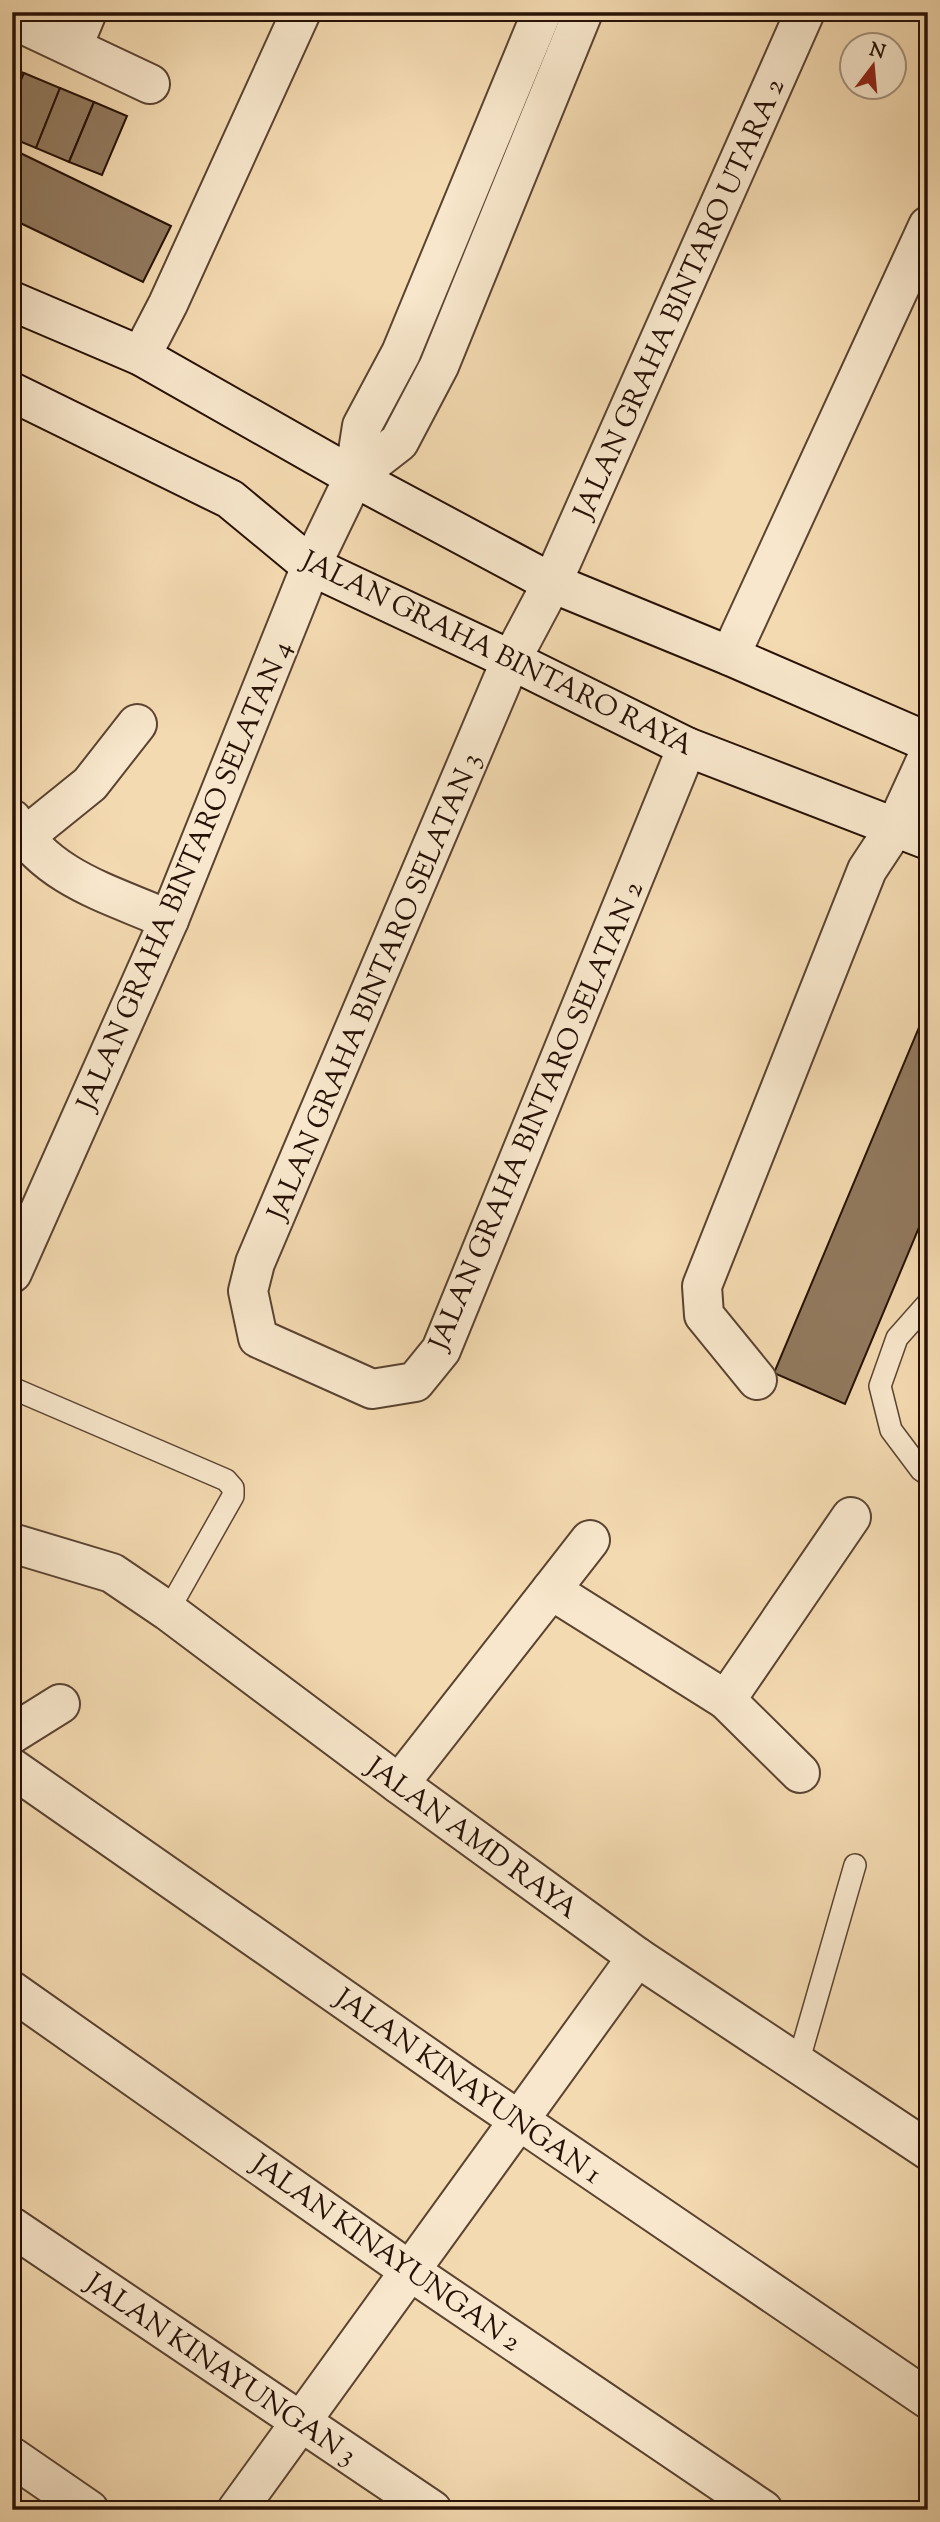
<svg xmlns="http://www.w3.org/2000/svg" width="940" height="2522" viewBox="0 0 940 2522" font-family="'Sorts Mill Goudy',serif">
<rect width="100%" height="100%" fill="#f4dab1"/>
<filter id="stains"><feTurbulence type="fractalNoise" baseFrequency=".00286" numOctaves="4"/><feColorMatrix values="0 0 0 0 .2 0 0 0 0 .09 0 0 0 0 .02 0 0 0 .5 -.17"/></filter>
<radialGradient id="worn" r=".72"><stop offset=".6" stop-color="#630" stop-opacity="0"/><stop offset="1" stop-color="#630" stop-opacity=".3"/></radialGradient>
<g fill="#927a5f" stroke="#271106" stroke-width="2">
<path d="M12 69 24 73 12 100Z"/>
<path d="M24 73 60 88 36 148 12 138V100Z"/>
<path d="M60 88 94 102 69 162 36 148Z"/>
<path d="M94 102 127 116 102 175 69 162Z"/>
<path d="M12 149 171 226 143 282 12 219Z"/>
<path d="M928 1006V1206L845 1404 774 1373Z"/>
</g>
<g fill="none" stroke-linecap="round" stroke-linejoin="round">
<defs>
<g id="service">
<path d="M928 1303 897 1338 880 1386 891 1430 921 1470 928 1475"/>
<path d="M12 1388 226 1480 233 1488V1496L168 1611"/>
<path d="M798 2063 855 1865"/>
</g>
<g id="minor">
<path d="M12 19 150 84"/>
<path d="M73 46 87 12"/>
<path d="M141 356 168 304 301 12"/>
<path d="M354 477 399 442 439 366 583 12"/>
<path d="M730 656 928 226"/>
<path d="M687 747 441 1350 415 1382 372 1389 258 1338 248 1291 255 1263 511 660 552 583 805 12"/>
<path d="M12 819C48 879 108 893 169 920"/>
<path d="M12 847 90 784 137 724"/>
<path d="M12 1273 169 920 311 566 354 477 362 426 401 353 542 12"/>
<path d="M757 1380 704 1315 702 1286 867 870 896 826 928 756"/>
<path d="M551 1590 590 1540"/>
<path d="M12 1734 60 1704"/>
<path d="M12 1768 464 2083 928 2399"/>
<path d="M800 1773 726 1700 851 1517"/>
<path d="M399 1784 551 1590 726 1700"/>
<path d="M12 1991 410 2271 763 2510"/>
<path d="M12 2227 432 2510"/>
<path d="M12 2457 89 2510"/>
<path d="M237 2510 637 1957"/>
</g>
<path id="tertiary" d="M12 1543 112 1573 168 1611 399 1784 637 1957 928 2150"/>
<g id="secondary">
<path d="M12 301 141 356 354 477 552 583 730 656 928 742"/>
<path d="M12 392 230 499 311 566 511 660 687 747 928 840"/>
</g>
</defs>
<use href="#service" stroke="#5a4331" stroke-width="24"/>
<use href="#minor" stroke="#5a4331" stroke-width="42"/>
<use href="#tertiary" stroke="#5a4331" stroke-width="42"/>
<use href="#secondary" stroke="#271106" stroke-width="42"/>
<use href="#service" stroke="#f8e7cc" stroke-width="21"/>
<use href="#minor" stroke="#f8e7cc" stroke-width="38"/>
<use href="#tertiary" stroke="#f8e7cc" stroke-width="38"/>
<use href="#secondary" stroke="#f8e7cc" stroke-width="38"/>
</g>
<g text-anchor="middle" stroke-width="6" stroke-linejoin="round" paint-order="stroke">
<g font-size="28" fill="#271106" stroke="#f8e7cc">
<text transform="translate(678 298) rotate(-66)" y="10">JALAN GRAHA BINTARO UTARA 2</text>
<text transform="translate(498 652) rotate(26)" y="10">JALAN GRAHA BINTARO RAYA</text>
<text transform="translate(183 875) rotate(-67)" y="10">JALAN GRAHA BINTARO SELATAN 4</text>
<text transform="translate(373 986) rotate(-67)" y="10">JALAN GRAHA BINTARO SELATAN 3</text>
<text transform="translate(535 1115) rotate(-67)" y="10">JALAN GRAHA BINTARO SELATAN 2</text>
<text transform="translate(473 1837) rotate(36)" y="10">JALAN AMD RAYA</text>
<text transform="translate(469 2085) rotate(35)" y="10">JALAN KINAYUNGAN 1</text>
<text transform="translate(387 2252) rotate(35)" y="10">JALAN KINAYUNGAN 2</text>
<text transform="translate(222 2368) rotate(34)" y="10">JALAN KINAYUNGAN 3</text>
</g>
</g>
<rect width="940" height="2522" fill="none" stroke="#f4dab1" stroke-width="42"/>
<rect x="14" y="14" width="912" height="2494" fill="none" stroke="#271106" stroke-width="3.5"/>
<rect x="21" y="21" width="898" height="2480" fill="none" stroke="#271106" stroke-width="2"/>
<g transform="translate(873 66) rotate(16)"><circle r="33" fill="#f8e7cc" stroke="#a4917d" stroke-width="2"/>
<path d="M0-5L12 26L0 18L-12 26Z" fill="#8f2418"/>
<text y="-10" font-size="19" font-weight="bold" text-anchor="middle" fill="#271106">N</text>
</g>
<rect width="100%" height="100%" filter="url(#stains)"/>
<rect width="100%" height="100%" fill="url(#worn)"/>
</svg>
